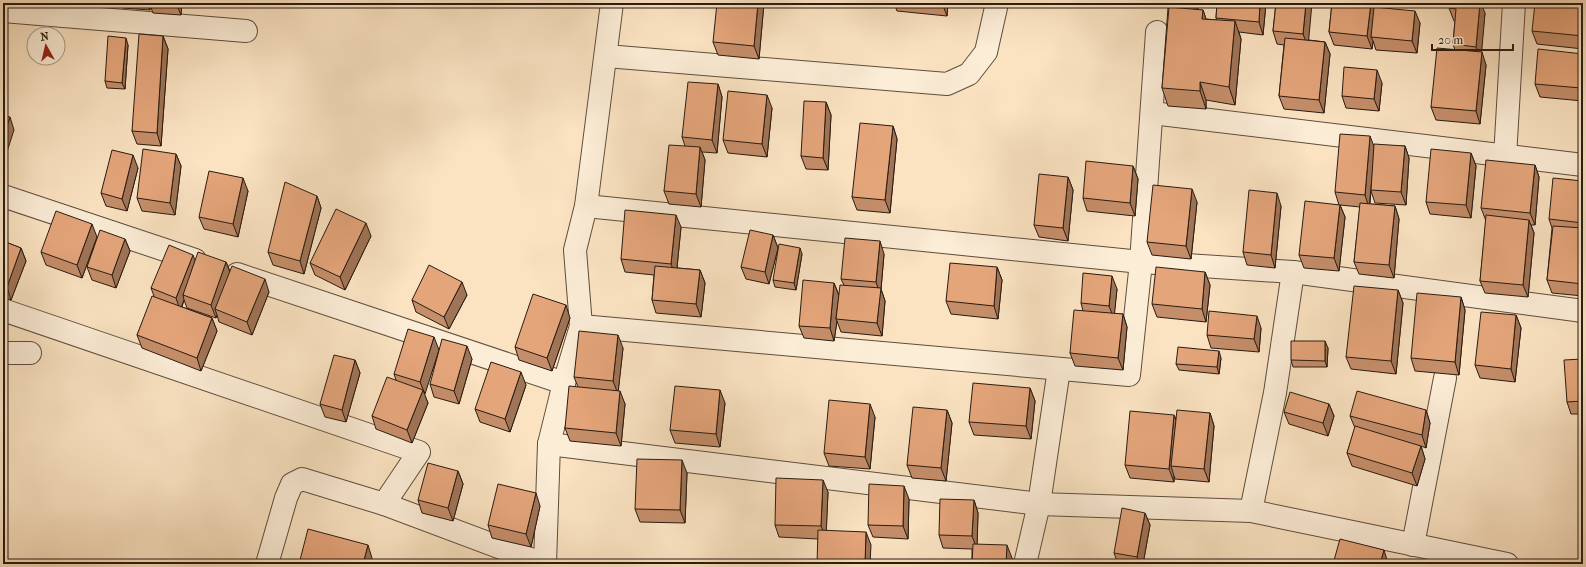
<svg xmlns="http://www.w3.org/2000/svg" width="1586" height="567" viewBox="0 0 1586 567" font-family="'IM FELL French Canon',serif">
<rect width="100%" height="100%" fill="#fbe3c2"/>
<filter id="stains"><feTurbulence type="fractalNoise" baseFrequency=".005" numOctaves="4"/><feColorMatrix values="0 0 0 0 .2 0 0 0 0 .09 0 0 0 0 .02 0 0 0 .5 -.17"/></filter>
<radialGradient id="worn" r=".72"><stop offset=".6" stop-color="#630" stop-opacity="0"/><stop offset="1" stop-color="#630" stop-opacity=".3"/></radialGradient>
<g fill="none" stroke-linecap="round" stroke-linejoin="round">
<defs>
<g id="minor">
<path d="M3 11 246 31"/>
<path d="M606 56 947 84 969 74 986 52 997 3"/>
<path d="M1152 113 1583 165"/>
<path d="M1505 157 1514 3"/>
<path d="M3 196 195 260"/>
<path d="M586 206 1141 262 1293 272 1583 311"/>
<path d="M237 274 564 383"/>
<path d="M3 310 419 452 384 504 544 564"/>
<path d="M581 326 1129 375 1141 262 1157 32"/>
<path d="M3 353H30"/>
<path d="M549 444 1039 504 1251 511 1507 564"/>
<path d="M1251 511 1275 393 1293 272"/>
<path d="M1413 545 1445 378"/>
<path d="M267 564 286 498 292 484 302 479 384 504"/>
<path d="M545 564 549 444 564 383 581 326 575 250 586 206 612 3"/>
<path d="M1025 564 1039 504 1059 369"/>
</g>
</defs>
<use href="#minor" stroke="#5e4d3d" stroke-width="24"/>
<use href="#minor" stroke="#fcedd7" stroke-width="22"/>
</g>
<g fill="#c58e6a" stroke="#291b11">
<path d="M96 3H182L181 15 153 13 150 5V10L123 8 122 5Z"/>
<path d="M764 3 759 59 718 55 713 42Z"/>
<path d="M894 3H948L947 16 897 11Z"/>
<path d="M1167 3H1198V10H1203L1206 19 1217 20 1216 18 1217 3H1266L1263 35 1239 32 1241 39 1235 105 1206 100V109L1168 106 1162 88 1168 8Z"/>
<path d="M1276 3 1309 40 1325 42 1330 54 1324 113 1284 109 1279 96 1284 45 1277 44 1273 31Z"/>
<path d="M1332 3H1377L1376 7 1420 23 1417 53 1376 50 1373 41 1372 49 1334 45 1329 32Z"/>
<path d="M1450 3 1485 13 1481 52 1486 65 1480 124 1436 120 1431 107 1455 50 1453 44 1455 21H1454L1449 8Z"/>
<path d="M1583 3V49L1537 44 1532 31Z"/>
<path d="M163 36 168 49 161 146 137 144 132 131Z"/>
<path d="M128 45 125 89 107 88 105 81Z"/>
<path d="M1583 54V101L1540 97 1535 84Z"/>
<path d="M1382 83 1379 111 1346 108 1342 96Z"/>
<path d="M718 84 722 97 717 153 702 152 705 160 701 207 669 204 664 191 685 146 682 137Z"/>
<path d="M826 102 831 115 828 170 806 169 801 156Z"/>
<path d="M772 108 767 157 728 153 723 140Z"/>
<path d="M893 126 897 139 890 213 857 210 852 197Z"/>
<path d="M1374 146H1405L1409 158 1406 205 1375 203 1371 191 1370 204 1395 206 1399 219 1394 278 1359 274 1354 262 1360 207 1340 205 1345 217 1339 271 1304 268 1299 255 1339 205 1335 192Z"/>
<path d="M1471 153 1476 166 1471 218 1430 214 1426 202Z"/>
<path d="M176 154 181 166 175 215 142 211 137 198Z"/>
<path d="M1535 165 1539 177 1535 225H1531L1534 233 1528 297 1485 293 1480 281 1486 221 1481 208Z"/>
<path d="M1133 166 1138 179 1135 216 1087 211 1083 198Z"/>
<path d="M138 168 127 211 106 206 101 193Z"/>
<path d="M1068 177 1073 190 1068 241 1039 237 1034 225Z"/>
<path d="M1583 181V296L1552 293 1547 280 1552 228 1549 219Z"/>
<path d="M248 191 238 237 204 229 199 217Z"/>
<path d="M317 196 321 208 304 274 273 265 268 252Z"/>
<path d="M1197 202 1191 259 1152 255 1147 242Z"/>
<path d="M1281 206 1275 268 1247 265 1243 252Z"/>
<path d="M681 227 677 268 700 270 705 283 701 317 656 313 652 300 654 275 625 272 621 259Z"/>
<path d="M773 235 778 248 769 284 746 279 741 267Z"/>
<path d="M371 236 345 290 315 275 310 263Z"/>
<path d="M97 237 82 278 46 265 41 252Z"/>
<path d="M125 239 130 251 116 288 92 280 87 267Z"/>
<path d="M3 241 21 248 26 261 11 300 3 297Z"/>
<path d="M802 254 796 290 775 287 773 280Z"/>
<path d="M884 254 881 289 885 301 882 336 841 332 837 321 834 341 804 338 799 326 834 283 839 295 844 285 841 279Z"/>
<path d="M195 261 226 262 230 271 269 292 252 335 219 322 217 315 216 318 187 308 184 300 182 307 212 318 217 331 201 371 142 348 137 335 154 296 151 288Z"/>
<path d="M997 267 1002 280 998 319 951 314 946 301Z"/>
<path d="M1205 272 1210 285 1206 322 1157 317 1152 304Z"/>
<path d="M1117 289 1114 314H1123L1127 327 1123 370 1075 366 1070 353 1083 311 1081 303Z"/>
<path d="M1398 290 1403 303 1396 374 1351 369 1346 357Z"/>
<path d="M467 295 449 329 416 312 412 300Z"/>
<path d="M1461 297 1465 310 1459 375 1415 371 1411 358Z"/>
<path d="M1516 315 1521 328 1515 382 1480 378 1475 365Z"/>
<path d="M570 318 552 371 519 360 515 347Z"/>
<path d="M1261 328 1259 352 1211 348 1207 335Z"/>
<path d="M623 348 618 391 625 404 621 446 570 441 565 428 578 387 574 377Z"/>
<path d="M1328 348 1327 367H1293L1291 360Z"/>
<path d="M439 350 424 394 428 403 412 443 376 429 372 416 396 380 394 374Z"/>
<path d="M1221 358 1219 374 1179 370 1176 364Z"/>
<path d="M472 359 459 404 434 397 430 384Z"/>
<path d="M1583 359V414H1571L1567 402Z"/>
<path d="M355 360 360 373 346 422 325 417 320 404Z"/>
<path d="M526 385 510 432 480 422 475 409Z"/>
<path d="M1030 388 1035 401 1031 439 974 435 969 422Z"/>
<path d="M725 403 720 447 675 443 670 430Z"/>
<path d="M1329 404 1334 416 1328 436 1289 424 1284 412Z"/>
<path d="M947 410 952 423 946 481 912 478 907 465Z"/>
<path d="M1426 410 1430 423 1426 448 1421 446 1425 459 1417 486 1352 466 1347 453 1355 428 1350 416Z"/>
<path d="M1210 413 1214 426 1209 482 1175 479 1174 476V482L1130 478 1125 465 1174 415 1176 419Z"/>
<path d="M875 417 870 469 829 466 824 453Z"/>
<path d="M458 471 463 484 453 521 422 513 418 500Z"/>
<path d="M687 473 685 523 640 522 635 509Z"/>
<path d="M828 492 826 531 871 545 818 539 779 537 775 525Z"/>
<path d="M909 499 908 539 873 537 868 525Z"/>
<path d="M974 500 978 513 977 545 1012 558V564H972V549L943 548 939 535Z"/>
<path d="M540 506 531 547 492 538 488 525Z"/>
<path d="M1145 513 1150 525 1143 564H1118L1114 553Z"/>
</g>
<g fill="#a07456" stroke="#291b11">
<path d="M147 3H149L150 5V10Z"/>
<path d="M176 3H182L181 15Z"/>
<path d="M758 3H764L759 59 754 46Z"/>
<path d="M942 3H948L947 16Z"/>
<path d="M1193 3H1198L1197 15Z"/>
<path d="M1260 3H1266L1263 35 1259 22Z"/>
<path d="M1306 3H1312L1308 47 1303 34Z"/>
<path d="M1371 3H1377L1373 37H1371L1373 41 1372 49 1367 36Z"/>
<path d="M1480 3H1481L1485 13 1481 59 1476 47Z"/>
<path d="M1203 10 1209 28 1202 19Z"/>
<path d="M1415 11 1420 23 1417 53 1412 41Z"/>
<path d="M1235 21 1241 39 1235 105 1229 87Z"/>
<path d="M163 36 168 49 161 146 157 133Z"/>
<path d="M126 38 128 45 125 89 122 83Z"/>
<path d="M1325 42 1330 54 1324 113 1319 100Z"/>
<path d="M1482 52 1486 65 1480 124 1476 111Z"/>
<path d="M1377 70 1382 83 1379 111 1374 99Z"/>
<path d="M1583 73V93L1581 88Z"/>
<path d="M1200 82 1206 100V109L1200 91Z"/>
<path d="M718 84 722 97 717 153 712 140Z"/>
<path d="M767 95 772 108 767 157 762 144Z"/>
<path d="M826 102 831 115 828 170 823 158Z"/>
<path d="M10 117 14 130 3 164V137Z"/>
<path d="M893 126 897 139 890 213 885 200Z"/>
<path d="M1370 136 1375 149 1369 208 1365 195Z"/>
<path d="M1405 146 1409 158 1406 205 1401 192Z"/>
<path d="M700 147 705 160 701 207 696 194Z"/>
<path d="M1471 153 1476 166 1471 218 1466 205Z"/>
<path d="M176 154 181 166 175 215 170 203Z"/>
<path d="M133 155 138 168 127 211 122 199Z"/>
<path d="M1535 165 1539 177 1535 225 1530 213Z"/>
<path d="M1133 166 1138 179 1135 216 1130 203Z"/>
<path d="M1068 177 1073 190 1068 241 1063 228Z"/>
<path d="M243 178 248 191 238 237 233 224Z"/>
<path d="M1192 189 1197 202 1191 259 1186 246Z"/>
<path d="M1277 193 1281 206 1275 268 1271 255Z"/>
<path d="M317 196 321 208 304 274 300 261Z"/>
<path d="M1340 205 1345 217 1339 271 1334 258Z"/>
<path d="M1395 206 1399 219 1394 278 1389 265Z"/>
<path d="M676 215 681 227 676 277 671 264Z"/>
<path d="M1529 220 1534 233 1528 297 1523 285Z"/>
<path d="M366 223 371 236 345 290 340 277Z"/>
<path d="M92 224 97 237 82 278 77 265Z"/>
<path d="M773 235 778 248 769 284 765 272Z"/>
<path d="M125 239 130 251 116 288 112 275Z"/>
<path d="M880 241 884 254 881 289 885 301 882 336 877 323 880 294 876 282Z"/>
<path d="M21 248 26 261 11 300 7 287Z"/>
<path d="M800 248 802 254 796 290 794 283Z"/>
<path d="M193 255 198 268 183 295 184 300 180 310 176 298Z"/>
<path d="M226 262 231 275 215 309 217 315 216 318 211 305Z"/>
<path d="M997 267 1002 280 998 319 994 306Z"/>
<path d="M700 270 705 283 701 317 696 304Z"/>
<path d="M1205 272 1210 285 1206 322 1202 309Z"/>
<path d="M1112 276 1117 289 1114 319 1109 306Z"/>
<path d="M265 279 269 292 252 335 247 322Z"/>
<path d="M462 282 467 295 449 329 444 317Z"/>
<path d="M834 283 839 296 836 319 837 321 834 341 830 328Z"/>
<path d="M1398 290 1403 303 1396 374 1391 361Z"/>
<path d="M1461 297 1465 310 1459 375 1455 362Z"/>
<path d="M566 305 570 318 552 371 547 358Z"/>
<path d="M1123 314 1127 327 1123 370 1118 358Z"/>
<path d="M1516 315 1521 328 1515 382 1511 369Z"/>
<path d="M1257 316 1261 328 1259 352 1254 339Z"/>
<path d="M212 318 217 331 201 371 197 358Z"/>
<path d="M618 335 623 348 618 394 613 381Z"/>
<path d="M434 337 439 350 425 394 420 382Z"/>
<path d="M1325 341 1328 348 1327 367 1325 361Z"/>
<path d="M467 346 472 359 459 404 454 391Z"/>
<path d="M1219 351 1221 358 1219 374 1217 367Z"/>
<path d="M355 360 360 373 346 422 342 410Z"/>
<path d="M521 372 526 385 510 432 505 419Z"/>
<path d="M1030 388 1035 401 1031 439 1026 426Z"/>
<path d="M423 390 428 403 412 443 407 430Z"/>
<path d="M720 390 725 403 720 447 716 434Z"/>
<path d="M620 391 625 404 621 446 616 433Z"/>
<path d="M870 404 875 417 870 469 865 457Z"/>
<path d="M1329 404 1334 416 1328 436 1323 423Z"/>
<path d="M947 410 952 423 946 481 941 468Z"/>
<path d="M1426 410 1430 423 1426 448 1422 435Z"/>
<path d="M1210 413 1214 426 1209 482 1204 469Z"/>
<path d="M1174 415 1179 428 1171 466 1174 476V482L1169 469Z"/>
<path d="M1421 446 1425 459 1417 486 1412 473Z"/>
<path d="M682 460 687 473 685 523 680 510Z"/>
<path d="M458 471 463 484 453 521 448 508Z"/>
<path d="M823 480 828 492 826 539 821 526Z"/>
<path d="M904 486 909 499 908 539 903 526Z"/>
<path d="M536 493 540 506 531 547 526 534Z"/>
<path d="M974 500 978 513 977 549 972 536Z"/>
<path d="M1145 513 1150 525 1143 564H1140L1137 557Z"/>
<path d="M866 532 871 545 870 564H865Z"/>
<path d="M368 545 372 558 371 564H363Z"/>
<path d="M1007 545 1012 558V564H1006Z"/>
<path d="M1384 550 1388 563V564H1380Z"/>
</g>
<g fill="#e5a57b" stroke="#291b11">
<path d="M717 3H758L754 46 713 42Z"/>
<path d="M1217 3H1260L1259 22 1216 18Z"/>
<path d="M1276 3H1306L1303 34 1273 31Z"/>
<path d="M1332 3H1371L1367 36 1329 32Z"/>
<path d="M1450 3H1480L1476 47 1453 44 1456 9 1449 8Z"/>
<path d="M1535 3H1583V36L1532 31Z"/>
<path d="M1169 7 1203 10 1202 19 1235 21 1229 87 1200 82V91L1162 88Z"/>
<path d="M1374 7 1415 11 1412 41 1371 37Z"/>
<path d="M139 34 163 36 157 133 132 131Z"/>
<path d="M108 36 126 38 122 83 105 81Z"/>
<path d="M1285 38 1325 42 1319 100 1279 96Z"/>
<path d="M1437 48 1482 52 1476 111 1431 107Z"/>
<path d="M1538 49 1583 54V73L1581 88 1535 84Z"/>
<path d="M1344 67 1377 70 1374 99 1342 96Z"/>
<path d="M688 82 718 84 712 140 682 137Z"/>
<path d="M728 91 767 95 762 144 723 140Z"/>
<path d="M804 101 826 102 823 158 801 156Z"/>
<path d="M3 115 10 117 3 137Z"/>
<path d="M860 123 893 126 885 200 852 197Z"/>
<path d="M1340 134 1370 136 1365 195 1335 192Z"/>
<path d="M1374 144 1405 146 1401 192 1371 190Z"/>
<path d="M669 145 700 147 696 194 664 191Z"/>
<path d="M143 149 176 154 170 203 137 198Z"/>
<path d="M1431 149 1471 153 1466 205 1426 202Z"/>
<path d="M112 150 133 155 122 199 101 193Z"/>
<path d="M1486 160 1535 165 1530 213 1481 208Z"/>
<path d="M1086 161 1133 166 1130 203 1083 198Z"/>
<path d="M209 171 243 178 233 224 199 217Z"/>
<path d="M1039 174 1068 177 1063 228 1034 225Z"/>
<path d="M1553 178 1583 181V223L1549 219Z"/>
<path d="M285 182 317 196 300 261 268 252Z"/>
<path d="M1153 185 1192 189 1186 246 1147 242Z"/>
<path d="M1249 190 1277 193 1271 255 1243 252Z"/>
<path d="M1305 201 1340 205 1334 258 1299 255Z"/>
<path d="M1360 203 1395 206 1389 265 1354 262Z"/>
<path d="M336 209 366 223 340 277 310 263Z"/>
<path d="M625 210 676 215 671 264 621 259Z"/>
<path d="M56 211 92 224 77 265 41 252Z"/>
<path d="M1486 215 1529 220 1523 285 1480 281Z"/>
<path d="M1553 226 1583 228V284L1547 280Z"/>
<path d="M100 230 125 239 112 275 87 267Z"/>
<path d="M750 230 773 235 765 272 741 267Z"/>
<path d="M845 238 880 241 876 282 841 279Z"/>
<path d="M3 241 21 248 7 287 3 285Z"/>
<path d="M779 244 800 248 794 283 773 280Z"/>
<path d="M169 245 193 255 176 298 151 288Z"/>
<path d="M198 252 226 262 211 305 183 295Z"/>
<path d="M950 263 997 267 994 306 946 301Z"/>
<path d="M429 265 462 282 444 317 412 300Z"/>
<path d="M232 266 265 279 247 322 215 309Z"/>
<path d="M655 266 700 270 696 304 652 300Z"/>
<path d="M1156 267 1205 272 1202 309 1152 304Z"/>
<path d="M1083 273 1112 276 1109 306 1081 303Z"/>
<path d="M803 280 834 283 830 328 799 326Z"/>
<path d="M840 285 881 288 877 323 836 319Z"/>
<path d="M1354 286 1398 290 1391 361 1346 357Z"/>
<path d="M1417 293 1461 297 1455 362 1411 358Z"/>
<path d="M533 294 566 305 547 358 515 347Z"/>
<path d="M152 296 212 318 197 358 137 335Z"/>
<path d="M1074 310 1123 314 1118 358 1070 353Z"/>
<path d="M1209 311 1257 316 1254 339 1207 335Z"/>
<path d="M1481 312 1516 315 1511 369 1475 365Z"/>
<path d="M408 329 434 337 420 382 394 374Z"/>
<path d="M579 331 618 335 613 381 574 377Z"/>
<path d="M442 339 467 346 454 391 430 384Z"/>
<path d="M1291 341H1325V361L1291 360Z"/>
<path d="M1178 347 1219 351 1217 367 1176 364Z"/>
<path d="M334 355 355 360 342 410 320 404Z"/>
<path d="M1583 359V401L1567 402 1564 360Z"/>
<path d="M491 362 521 372 505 419 475 409Z"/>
<path d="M387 377 423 390 407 430 372 416Z"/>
<path d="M973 383 1030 388 1026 426 969 422Z"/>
<path d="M569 386 620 391 616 433 565 428Z"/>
<path d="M675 386 720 390 716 434 670 430Z"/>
<path d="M1357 391 1426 410 1422 435 1350 416Z"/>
<path d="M1290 392 1329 404 1323 423 1284 412Z"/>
<path d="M829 400 870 404 865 457 824 453Z"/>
<path d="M913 407 947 410 941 468 907 465Z"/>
<path d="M1177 410 1210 413 1204 469 1171 466Z"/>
<path d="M1130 411 1174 415 1169 469 1125 465Z"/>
<path d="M1355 426 1421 446 1412 473 1347 453Z"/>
<path d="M637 459 682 460 680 510 635 509Z"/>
<path d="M428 463 458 471 448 508 418 500Z"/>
<path d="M776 478 823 480 821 526 775 525Z"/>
<path d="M498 484 536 493 526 534 488 525Z"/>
<path d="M869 484 904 486 903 526 868 525Z"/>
<path d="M940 499 974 500 972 536 939 535Z"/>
<path d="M1122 508 1145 513 1137 557 1114 553Z"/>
<path d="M308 529 368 545 363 564H299Z"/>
<path d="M818 530 866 532 865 564H817Z"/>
<path d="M1340 539 1384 550 1380 564H1333Z"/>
<path d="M973 544 1007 545 1006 564H972Z"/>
<path d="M1280 560 1301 562V564H1279Z"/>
</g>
<rect width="1586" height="567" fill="none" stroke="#fbe3c2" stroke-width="16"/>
<rect x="4" y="4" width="1578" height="559" fill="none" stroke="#291b11" stroke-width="2"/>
<rect x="8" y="8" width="1570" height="551" fill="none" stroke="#291b11"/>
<g transform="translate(46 46) rotate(352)"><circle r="19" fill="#fcedd7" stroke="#a89988"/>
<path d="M0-3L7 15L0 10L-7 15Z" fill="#8f2418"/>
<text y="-6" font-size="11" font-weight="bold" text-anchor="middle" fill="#291b11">N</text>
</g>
<path d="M1432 44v6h81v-6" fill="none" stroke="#291b11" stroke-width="2"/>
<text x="1438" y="44" font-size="12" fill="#291b11" stroke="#fcedd7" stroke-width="3" paint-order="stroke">20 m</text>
<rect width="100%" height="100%" filter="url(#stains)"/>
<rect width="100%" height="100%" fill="url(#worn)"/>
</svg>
